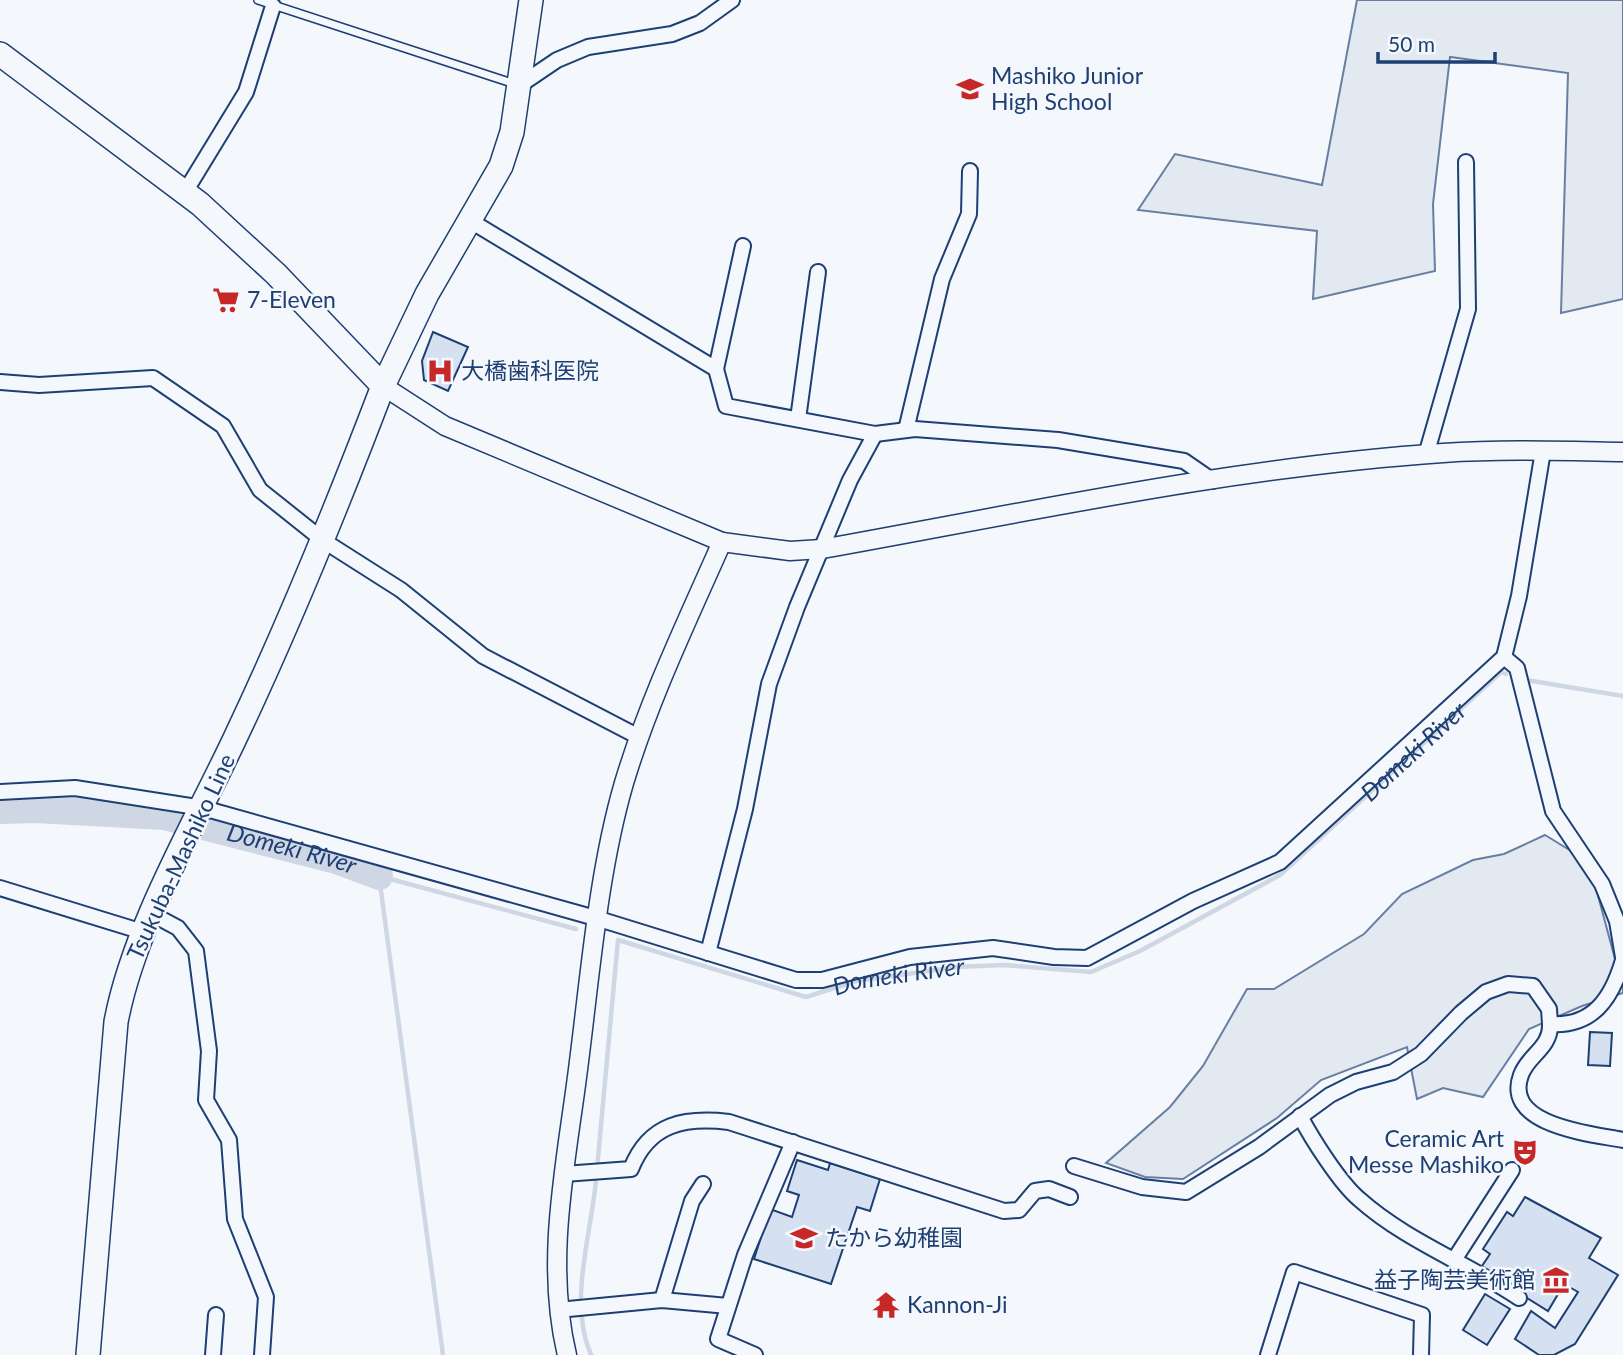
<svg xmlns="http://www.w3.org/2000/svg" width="1623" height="1355" viewBox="0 0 1623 1355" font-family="Lato,'Noto Sans JP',sans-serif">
<rect width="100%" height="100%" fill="#f4f7fb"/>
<g fill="#e3e9f0" stroke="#687fa3" stroke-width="2">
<path d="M1357 0H1623V299L1561 313 1568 73 1450 57 1433 204 1435 271 1313 299 1317 231 1138 210 1175 154 1322 185Z"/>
<path d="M1545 835 1589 862 1615 959H1623V993L1582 1006 1529 1029 1483 1097 1443 1088 1417 1099 1407 1047 1321 1080 1277 1118 1183 1179 1145 1177 1106 1163 1170 1107 1203 1066 1247 989H1274L1364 934 1402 894 1473 860 1504 854Z"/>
</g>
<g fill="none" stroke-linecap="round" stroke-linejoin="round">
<g stroke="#cfd7e4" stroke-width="4.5">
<path d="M1526 680 1623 696"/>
<path d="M443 1355 379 876 576 929"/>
<path id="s1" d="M591 1355C568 1302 591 1236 596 1180 603 1100 610 1020 618 940L806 997 856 981 957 967 1004 965 1091 972 1140 951 1280 875 1501 672 1506 674"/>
</g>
<path stroke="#cfd7e4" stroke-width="28" id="s2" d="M0 810 36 809 164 816 336 860 379 876"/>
</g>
<g fill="#d5e0f0" stroke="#1d3f73" stroke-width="2">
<path d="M433 332 468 347 448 391 424 380 422 361Z"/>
<path d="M1590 1032 1612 1033 1610 1066 1588 1065Z"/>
<path d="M797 1160 828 1170 830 1163 880 1179 870 1211 857 1207 831 1284 754 1259 770 1209 792 1217 799 1195 787 1191Z"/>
<path d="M1525 1197 1601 1238 1589 1258 1618 1275 1575 1344 1554 1355H1539L1515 1339 1531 1311 1555 1328 1578 1292 1564 1284 1548 1311 1480 1269 1490 1254 1483 1249 1507 1212 1513 1216Z"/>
<path d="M1485 1294 1510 1309 1487 1345 1463 1330Z"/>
</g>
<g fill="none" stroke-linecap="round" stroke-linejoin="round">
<defs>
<path id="service" d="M258 0 515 84"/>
<g id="minor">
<path d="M520 85 557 60 588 47 672 34 700 23 732 0"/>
<path d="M185 192 246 92 273 6"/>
<path d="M469 220 716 369 726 406 875 434 915 429 1058 440 1184 461 1213 481"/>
<path d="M716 369 743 246"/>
<path d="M0 382 39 385 153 378 223 426 260 490 324 541 401 590 483 656 639 737"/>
<path d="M798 419 818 272"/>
<path d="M906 430 942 279 969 214 970 171"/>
<path d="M1426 455 1468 309 1466 162"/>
<path d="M1504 657 1517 668 1553 811 1602 884 1617 921 1623 957"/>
<path d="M0 792 75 788 203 808 599 919 796 980H822L910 957 993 948 1054 957 1087 958 1193 901 1280 862 1504 657 1519 596 1543 451"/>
<path d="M0 888 143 932"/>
<path d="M152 914 178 928 196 951 209 1051 206 1100 229 1140 235 1219 266 1297 262 1355"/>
<path d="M708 953 745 809 769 684 797 607 850 480 875 434"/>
<path d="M1550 1024C1551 1048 1528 1055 1521 1075 1502 1126 1593 1134 1623 1140"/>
<path d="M1300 1116C1312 1139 1340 1183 1359 1199 1406 1241 1467 1263 1519 1298"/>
<path d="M1074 1166 1142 1187 1186 1192 1259 1147 1330 1095 1356 1082 1393 1072 1421 1054 1461 1013 1486 992 1508 984 1533 986 1549 1009 1550 1024C1593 1027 1612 998 1623 960"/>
<path d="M564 1174 631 1169C649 1123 685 1117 729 1122L1004 1211 1019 1210 1035 1191 1049 1189 1070 1197"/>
<path d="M1454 1260 1512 1170"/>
<path d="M662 1300 692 1201 703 1184"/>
<path d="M558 1310 662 1300 728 1306"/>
<path d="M213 1355 216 1315"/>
<path d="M755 1355 718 1339 745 1255 793 1142"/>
<path d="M1268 1355 1294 1272 1422 1315 1421 1355"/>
</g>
<g id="tertiary">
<path d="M383 386 445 426 722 542 790 551 822 549C1028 512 1235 467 1443 453 1503 449 1563 451 1623 452"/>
<path d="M567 1355C546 1268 563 1179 575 1092 589 992 596 879 624 783 649 700 687 621 722 542"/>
</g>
<path id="primary" d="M88 1355 116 1022C134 926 196 822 237 734 291 620 338 504 383 386"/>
<path id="trunk" d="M0 54 200 204 276 274 383 386 427 294 501 166 512 132 531 0"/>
</defs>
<use href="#service" stroke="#1d3f73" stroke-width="10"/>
<use href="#minor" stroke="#1d3f73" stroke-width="18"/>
<use href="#tertiary" stroke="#1d3f73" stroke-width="21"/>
<use href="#primary" stroke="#1d3f73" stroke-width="26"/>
<use href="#trunk" stroke="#1d3f73" stroke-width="26"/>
<use href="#service" stroke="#f4f7fb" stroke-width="7"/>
<use href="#minor" stroke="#f4f7fb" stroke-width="14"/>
<use href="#tertiary" stroke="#f4f7fb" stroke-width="18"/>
<use href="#primary" stroke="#f4f7fb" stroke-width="23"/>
<use href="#trunk" stroke="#f4f7fb" stroke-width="23"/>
</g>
<defs>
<symbol id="school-bare" viewBox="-9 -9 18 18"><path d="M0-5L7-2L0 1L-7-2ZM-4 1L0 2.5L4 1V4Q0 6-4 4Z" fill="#c62828" stroke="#f4f7fb" stroke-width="2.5" paint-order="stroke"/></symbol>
<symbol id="supermarket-bare" viewBox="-9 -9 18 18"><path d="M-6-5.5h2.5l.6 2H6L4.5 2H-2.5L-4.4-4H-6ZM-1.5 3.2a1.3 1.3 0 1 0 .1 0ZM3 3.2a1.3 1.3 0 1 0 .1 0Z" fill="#c62828" stroke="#f4f7fb" stroke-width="2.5" paint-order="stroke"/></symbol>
<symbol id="hospital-bare" viewBox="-9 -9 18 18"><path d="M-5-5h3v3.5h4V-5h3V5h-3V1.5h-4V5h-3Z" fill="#c62828" stroke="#f4f7fb" stroke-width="2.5" paint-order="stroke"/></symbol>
<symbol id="theatre-bare" viewBox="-9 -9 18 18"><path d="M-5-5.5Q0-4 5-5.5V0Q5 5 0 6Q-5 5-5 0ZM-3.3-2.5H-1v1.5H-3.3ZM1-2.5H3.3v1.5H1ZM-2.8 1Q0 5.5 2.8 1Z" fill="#c62828" stroke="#f4f7fb" stroke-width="2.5" paint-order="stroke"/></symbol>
<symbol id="museum-bare" viewBox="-9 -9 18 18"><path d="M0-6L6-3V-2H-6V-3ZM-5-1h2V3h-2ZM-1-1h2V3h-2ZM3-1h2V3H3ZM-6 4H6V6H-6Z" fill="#c62828" stroke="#f4f7fb" stroke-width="2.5" paint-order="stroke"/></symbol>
<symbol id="temple-bare" viewBox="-9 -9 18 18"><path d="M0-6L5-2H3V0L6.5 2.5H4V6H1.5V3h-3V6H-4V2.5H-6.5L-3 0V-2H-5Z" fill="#c62828" stroke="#f4f7fb" stroke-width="2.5" paint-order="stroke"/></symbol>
</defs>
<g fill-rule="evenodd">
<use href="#school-bare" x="951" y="70" width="38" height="38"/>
<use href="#supermarket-bare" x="207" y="281" width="38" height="38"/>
<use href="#hospital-bare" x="421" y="352" width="38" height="38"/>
<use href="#theatre-bare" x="1506" y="1133" width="38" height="38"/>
<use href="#school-bare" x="785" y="1219" width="38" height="38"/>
<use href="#museum-bare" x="1537" y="1261" width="38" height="38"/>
<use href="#temple-bare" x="867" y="1286" width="38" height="38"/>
</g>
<g text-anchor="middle" stroke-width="5" stroke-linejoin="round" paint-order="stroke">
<g font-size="23" fill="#1d3f73" stroke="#f4f7fb" text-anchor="start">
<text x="991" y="84">Mashiko Junior<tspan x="991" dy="26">High School</tspan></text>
<text x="247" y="308">7-Eleven</text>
<text x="461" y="379">大橋歯科医院</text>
<text x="1504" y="1147" text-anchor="end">Ceramic Art<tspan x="1504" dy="26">Messe Mashiko</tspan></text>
<text x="825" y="1246">たから幼稚園</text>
<text x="1535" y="1288" text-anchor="end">益子陶芸美術館</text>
<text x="907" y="1313">Kannon-Ji</text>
</g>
<g font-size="23" fill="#1d3f73" stroke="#f4f7fb">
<text transform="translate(181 857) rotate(-65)" y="8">Tsukuba-Mashiko Line</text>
</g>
<g font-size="24" font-style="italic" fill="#1d3f73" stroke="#f4f7fb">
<text dy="8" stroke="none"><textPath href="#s1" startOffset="1298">Domeki River</textPath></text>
<text dy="8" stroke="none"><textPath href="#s2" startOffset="296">Domeki River</textPath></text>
<text dy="8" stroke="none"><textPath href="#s1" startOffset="710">Domeki River</textPath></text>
</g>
</g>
<path d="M1378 52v10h117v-10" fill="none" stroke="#1d3f73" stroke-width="3.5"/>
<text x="1388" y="52" font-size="21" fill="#1d3f73" stroke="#f4f7fb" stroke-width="5" paint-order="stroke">50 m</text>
</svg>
